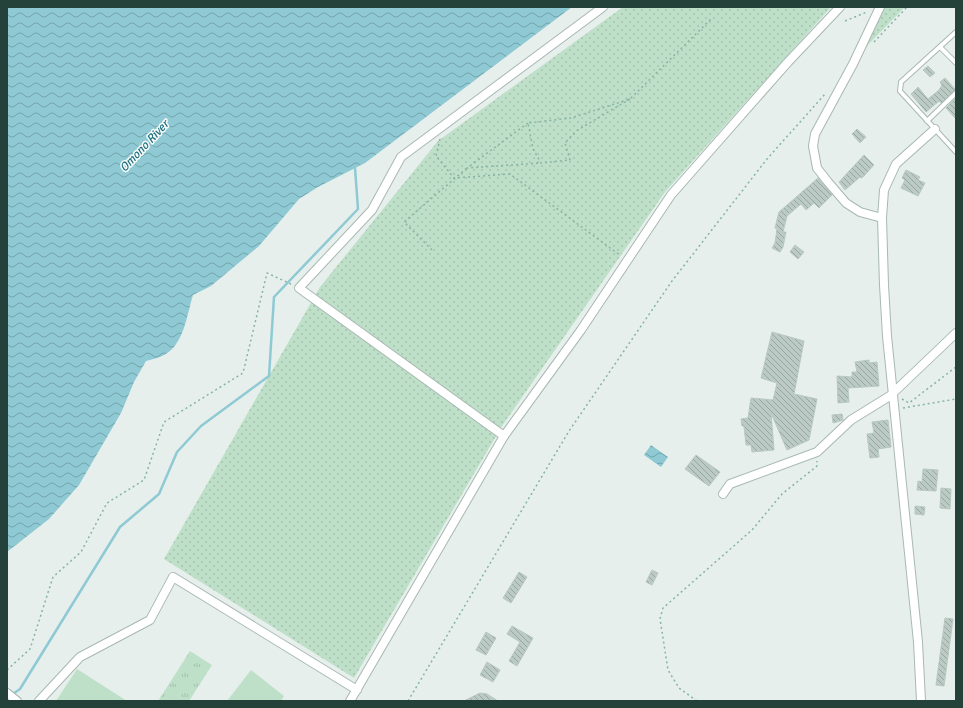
<svg xmlns="http://www.w3.org/2000/svg" width="963" height="708" viewBox="0 0 963 708" font-family="Signika,sans-serif">
<defs>
<pattern id="grass-dots" width="8" height="8" patternUnits="userSpaceOnUse"><rect width="8" height="8" fill="#bfe0c8"/><path d="M2 2h.1M6 6h.1" fill="none" stroke="#a4c1ad" stroke-width="1.8" stroke-linecap="round"/></pattern>
<pattern id="park-tufts" width="24" height="20" patternUnits="userSpaceOnUse"><rect width="24" height="20" fill="#bfe0c8"/><path d="M3 7l-1-3M5 7V3M7 7l1-3M15 17l-1-3M17 17v-4M19 17l1-3" fill="none" stroke="#a4c1ad"/></pattern>
<pattern id="water-waves" width="16" height="10" patternUnits="userSpaceOnUse"><rect width="16" height="10" fill="#8ec9d4"/><path d="M0 5q4-4 8 0t8 0" fill="none" stroke="#74a5ad"/></pattern>
<pattern id="building-back-hatch" width="6" height="6" patternUnits="userSpaceOnUse"><rect width="6" height="6" fill="#bbcac4"/><path d="M-1 5l2 2M0 0l6 6M5-1l2 2" fill="none" stroke="#98a6a0"/></pattern>
</defs>
<rect width="100%" height="100%" fill="#e6efeb"/>
<g fill="url(#grass-dots)">
<path d="M623 7H831L665 192 502 426 354 678 164 559 320 287 438 141Z"/>
<path d="M882 7H905L861 52Z"/>
</g>
<path fill="url(#park-tufts)" d="M190 651 212 665 189 701H158Z"/>
<g fill="#bfe0c8">
<path d="M77 669 127 701H56Z"/>
<path d="M251 670 284 696 281 701H227Z"/>
</g>
<g fill="url(#water-waves)">
<path d="M7 7H572L365 163 318 187 299 199 259 246 211 286 193 295C187 314 184 345 164 355 159 358 152 359 146 361L134 382 121 413 79 485 49 519 7 552Z"/>
<path d="M651 445 668 457 661 467 644 455Z"/>
</g>
<g fill="none" stroke-linecap="round" stroke-linejoin="round">
<path stroke="#8ec9d4" stroke-width="2.5" d="M7 698 20 689 120 527 159 494 177 452 201 426 269 376 274 297 358 209 355 168"/>
</g>
<g fill="url(#building-back-hatch)" stroke="#b8c9c2">
<path d="M928 66 935 73 930 77 923 70Z"/>
<path d="M945 78 956 90 941 103 939 101 926 112 911 94 918 87 928 99 939 90 942 85 940 82Z"/>
<path d="M956 98V119L946 108Z"/>
<path d="M857 129 866 137 860 143 852 134Z"/>
<path d="M864 155 874 165 862 178 860 177 845 190 839 182Z"/>
<path d="M906 170 920 177 918 180 925 183 918 196 901 188 905 180 902 178Z"/>
<path d="M818 178 832 195 819 208 814 203 806 210 801 204 787 216 783 232H786L783 247 780 252 772 248 775 243 777 229 775 228 779 212Z"/>
<path d="M795 245 804 252 798 259 790 252Z"/>
<path d="M772 332 804 341 794 394 817 399 809 440 787 450 771 413 774 450 752 452 751 445H746L744 426H742L741 419 748 418 751 398 773 400 777 383 761 378Z"/>
<path d="M869 360V363L877 362 879 386 848 388 849 402 838 403 837 376 852 377V372H857L855 362Z"/>
<path d="M842 414 843 420 833 423 832 415Z"/>
<path d="M888 420 891 447 878 449 879 457 870 458 867 434 874 433 872 422Z"/>
<path d="M696 455 720 472 709 486 685 469Z"/>
<path d="M923 469 938 470 936 491 917 490 918 481 922 482Z"/>
<path d="M941 488 951 489 950 509 940 508Z"/>
<path d="M915 506 925 507 924 515 915 514Z"/>
<path d="M652 570 658 573 652 585 646 582Z"/>
<path d="M519 572 527 577 511 603 503 598Z"/>
<path d="M945 618 953 619 944 686 936 685Z"/>
<path d="M512 626 533 638 517 666 509 661 520 642 507 634Z"/>
<path d="M486 632 496 638 486 655 476 650Z"/>
<path d="M487 662 500 670 493 682 480 675Z"/>
<path d="M480 693 487 694 498 701H464Z"/>
</g>
<g fill="none" stroke-linecap="round" stroke-linejoin="round">
<defs>
<g id="service">
<path d="M956 32 901 82 900 91 956 152"/>
<path d="M940 47 956 63"/>
<path d="M927 121 956 93"/>
</g>
<g id="minor">
<path d="M880 7 853 64 815 134 813 146 817 168 828 182 846 203 860 212 882 218"/>
<path d="M893 393 956 333"/>
<path d="M504 436 299 288 372 210 401 157 603 7"/>
<path d="M723 494 730 484 817 452 851 420 893 394"/>
<path d="M7 693 17 701"/>
<path d="M39 701 80 657 150 620 173 577 357 690"/>
<path d="M350 701 504 436 581 330 671 195 788 62 840 7"/>
<path d="M921 701 918 642 887 336 884 285 882 218 884 190 896 164 935 129"/>
</g>
</defs>
<use href="#service" stroke="#a8b8b2" stroke-width="6"/>
<use href="#minor" stroke="#a8b8b2" stroke-width="10"/>
<g stroke="#86b3a5" stroke-width="1.5" stroke-dasharray="2 3" stroke-linecap="butt">
<path d="M845 21 867 12"/>
<path d="M874 42 907 7"/>
<path d="M630 99 576 131 565 143 570 160 541 163 533 149 528 123 571 118 630 99 711 19"/>
<path d="M528 123 467 168 541 163"/>
<path d="M440 139 436 156 454 178 510 174 621 256"/>
<path d="M432 250 404 222 467 168"/>
<path d="M902 399 909 403 956 367"/>
<path d="M903 408 956 399"/>
<path d="M7 670 30 649 53 577 81 552 107 503 144 480 164 422 243 373 267 273 291 284"/>
<path d="M408 701 569 431 672 281 767 159 826 93"/>
<path d="M697 701 679 688 668 670 660 619 663 608 752 530 782 494 817 466V461"/>
</g>
<use href="#service" stroke="#fff" stroke-width="4"/>
<use href="#minor" stroke="#fff" stroke-width="8"/>
</g>
<g text-anchor="middle" stroke-width="3" stroke-linejoin="round" paint-order="stroke">
<g font-size="12" font-style="italic" fill="#1c6f80" stroke="#f7fbf9">
<text transform="translate(144 146) rotate(-47)" y="4">Omono River</text>
</g>
</g>
<rect width="963" height="708" fill="none" stroke="#24423a" stroke-width="16"/>
</svg>
